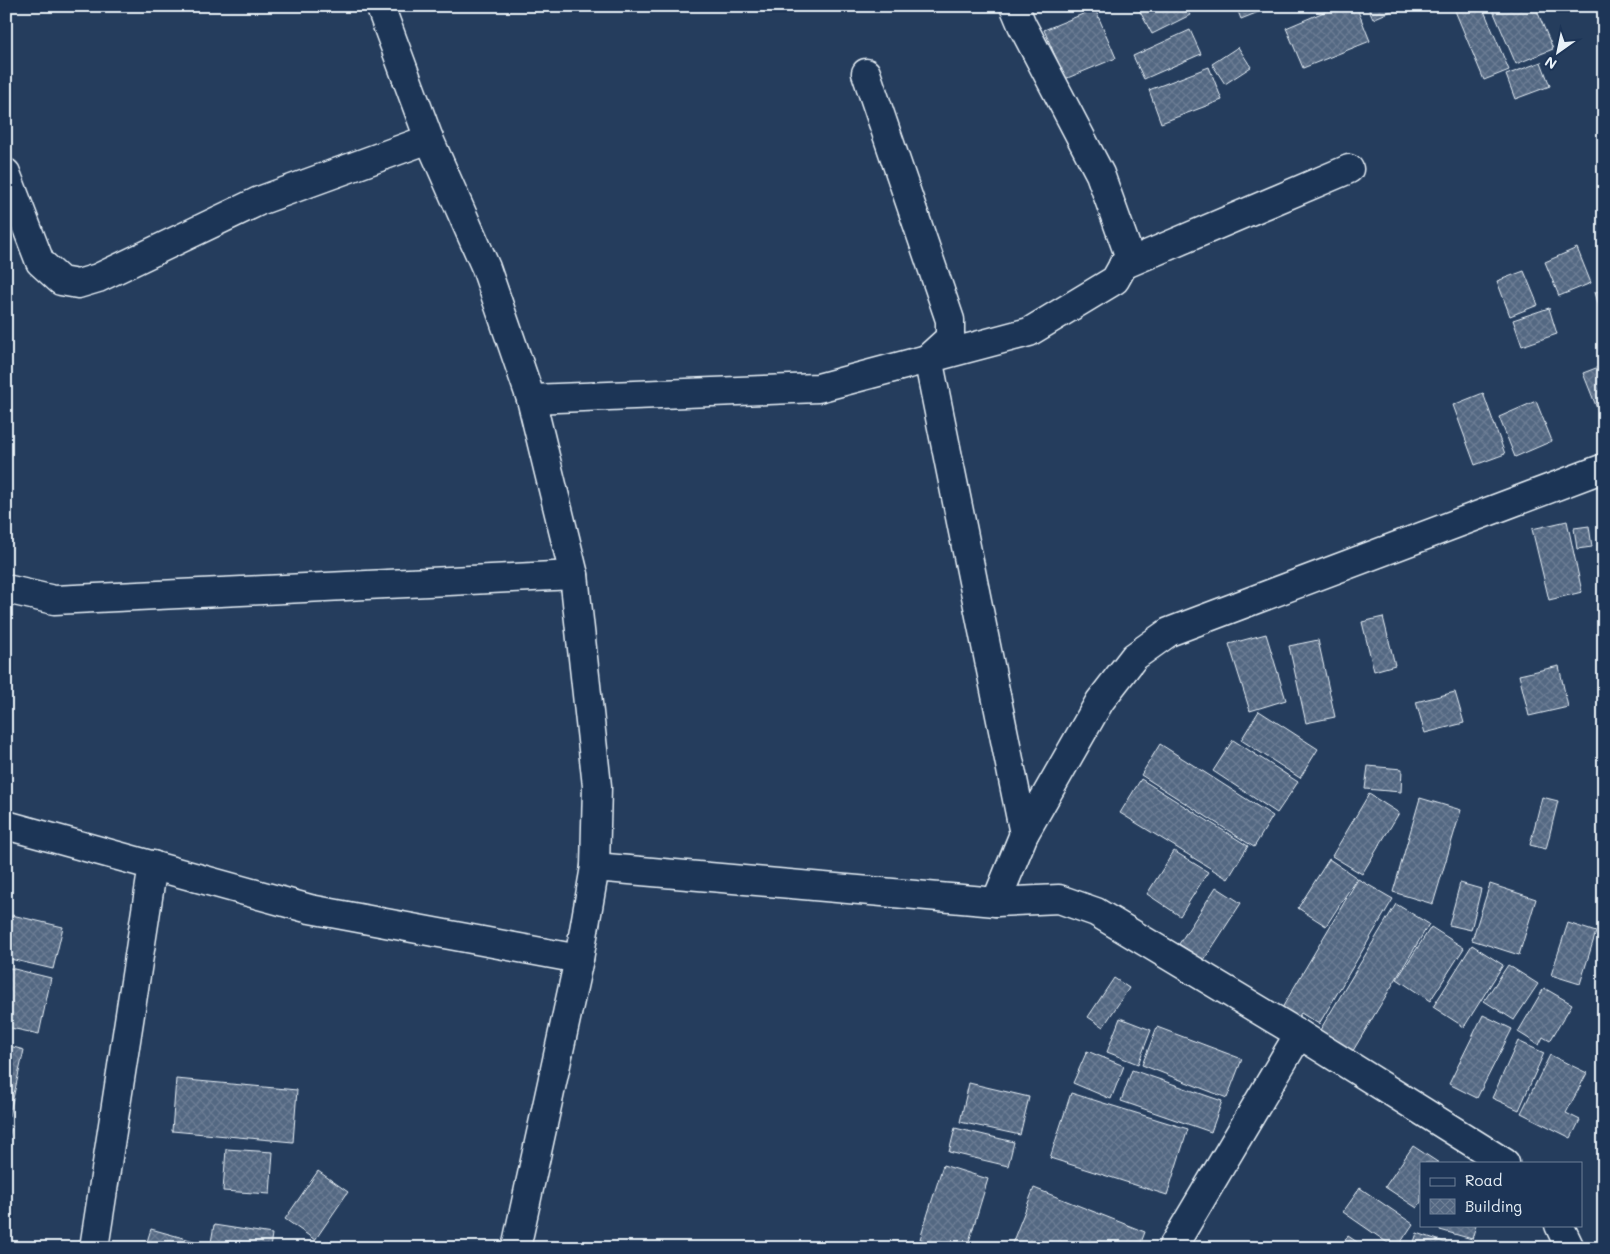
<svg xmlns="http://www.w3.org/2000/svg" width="1610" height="1254" viewBox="0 0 1610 1254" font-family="Mali,sans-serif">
<defs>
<pattern id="building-cross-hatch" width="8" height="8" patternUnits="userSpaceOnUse" patternTransform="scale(1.25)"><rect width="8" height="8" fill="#536782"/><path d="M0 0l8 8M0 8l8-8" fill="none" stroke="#6c7d94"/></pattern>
</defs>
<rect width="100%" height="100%" fill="#253d5d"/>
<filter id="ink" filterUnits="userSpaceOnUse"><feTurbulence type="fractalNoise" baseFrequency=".02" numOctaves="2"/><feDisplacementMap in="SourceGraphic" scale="10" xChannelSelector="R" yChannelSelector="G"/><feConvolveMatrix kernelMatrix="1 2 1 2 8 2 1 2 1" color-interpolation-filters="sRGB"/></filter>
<g filter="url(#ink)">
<g fill="url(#building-cross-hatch)" stroke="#e8f1f8">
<path d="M1137 6H1185L1190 15 1152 34Z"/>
<path d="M1236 6H1265L1266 9 1241 19Z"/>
<path d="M1338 6H1356L1370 41 1303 68 1286 28Z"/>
<path d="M1367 6H1403L1373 19Z"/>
<path d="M1453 6H1482L1509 70 1484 80Z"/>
<path d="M1491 6H1535L1553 49 1516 64Z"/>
<path d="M1095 9 1116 58 1065 79 1044 30Z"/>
<path d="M1190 30 1201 54 1144 79 1133 56Z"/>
<path d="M1238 47 1251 67 1225 84 1212 64Z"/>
<path d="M1541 62 1550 86 1515 99 1506 75Z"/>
<path d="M1209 67 1222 100 1161 123 1149 90Z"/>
<path d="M1577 248 1591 283 1559 296 1545 262Z"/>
<path d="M1524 271 1538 305 1510 316 1497 281Z"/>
<path d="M1604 290V325L1595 292Z"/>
<path d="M1549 308 1557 334 1522 346 1513 320Z"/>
<path d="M1604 365V426L1583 373Z"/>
<path d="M1483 393 1505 454 1475 465 1453 405Z"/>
<path d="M1536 401 1552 441 1515 457 1499 417Z"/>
<path d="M1567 521 1582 592 1549 600 1532 529Z"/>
<path d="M1589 526 1592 547 1577 549 1574 528Z"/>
<path d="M1383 617 1395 665 1374 671 1362 622Z"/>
<path d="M1266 634 1286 700 1250 711 1229 644Z"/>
<path d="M1318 640 1335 717 1306 723 1289 646Z"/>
<path d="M1559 666 1568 707 1529 716 1519 675Z"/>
<path d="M1455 692 1464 723 1425 733 1416 702Z"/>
<path d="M1259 711 1318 749 1300 778 1241 740Z"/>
<path d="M1233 740 1298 782 1277 813 1213 771Z"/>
<path d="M1160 744 1273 816 1254 847 1141 775Z"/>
<path d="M1368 766 1402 769 1401 792 1365 789Z"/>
<path d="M1141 779 1248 846 1228 879 1120 813Z"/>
<path d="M1369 794 1399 813 1362 874 1332 856Z"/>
<path d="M1542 797 1558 801 1546 849 1530 845Z"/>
<path d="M1420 798 1461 810 1433 904 1393 892Z"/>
<path d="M1174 851 1208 872 1180 916 1147 894Z"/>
<path d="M1329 859 1357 878 1326 926 1298 908Z"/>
<path d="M1358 879 1393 899 1319 1024 1301 1013 1295 1022 1279 1013Z"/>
<path d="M1460 883 1481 889 1471 930 1449 925Z"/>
<path d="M1490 884 1536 899 1519 955 1472 940Z"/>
<path d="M1216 887 1241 903 1204 960 1179 944Z"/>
<path d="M1396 904 1429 924 1351 1054 1317 1035Z"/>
<path d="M12 915 63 927 53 969 6 958V940Z"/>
<path d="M1568 923 1596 932 1580 984 1551 975Z"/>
<path d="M1431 927 1464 948 1430 1001 1397 979Z"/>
<path d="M1472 945 1503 965 1464 1027 1433 1007Z"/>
<path d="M1508 965 1538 984 1514 1020 1484 1001Z"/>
<path d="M6 967 51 978 39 1034 6 1027Z"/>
<path d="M1114 978 1129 988 1103 1027 1088 1017Z"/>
<path d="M1544 988 1572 1004 1550 1041 1543 1037 1539 1045 1518 1032Z"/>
<path d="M1483 1015 1512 1029 1477 1098 1449 1084Z"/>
<path d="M1120 1018 1151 1030 1138 1064 1107 1052Z"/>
<path d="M1157 1027 1242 1059 1227 1098 1142 1065Z"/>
<path d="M1518 1041 1544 1053 1519 1110 1492 1098Z"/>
<path d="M6 1045 24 1050 9 1116 6 1115Z"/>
<path d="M1087 1051 1124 1066 1111 1099 1073 1083Z"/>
<path d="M1550 1055 1587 1073 1566 1113 1580 1120 1571 1138 1521 1113Z"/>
<path d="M1132 1070 1222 1101 1211 1132 1121 1101Z"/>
<path d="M176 1079 297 1090 293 1142 172 1131Z"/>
<path d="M969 1083 1029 1097 1020 1135 960 1122Z"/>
<path d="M1071 1093 1188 1129 1167 1195 1050 1158Z"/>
<path d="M6 1125 12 1126 6 1151Z"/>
<path d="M955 1128 1014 1142 1008 1166 949 1152Z"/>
<path d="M1413 1146 1439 1163H1421V1202L1417 1208 1385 1187Z"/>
<path d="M226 1149 273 1152 270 1194 223 1191Z"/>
<path d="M943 1165 988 1179 967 1248H947L920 1239Z"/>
<path d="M318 1171 348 1192 315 1240 285 1219Z"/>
<path d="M1034 1188 1145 1232 1139 1248H1015L1011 1246Z"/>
<path d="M1360 1188 1413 1224 1397 1248H1395L1343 1212Z"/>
<path d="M214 1225 272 1234 270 1248H210Z"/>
<path d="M1441 1225H1476L1472 1239 1440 1230Z"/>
<path d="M151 1229 194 1241 192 1248H145Z"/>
<path d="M1417 1233 1450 1244 1448 1248H1412Z"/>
<path d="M1348 1236 1366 1248H1340Z"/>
</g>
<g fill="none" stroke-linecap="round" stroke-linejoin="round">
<defs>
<g id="minor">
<path d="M380 6 429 139 486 268 531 399 574 575 597 786 595 867 579 959 516 1248"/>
<path d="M866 73 950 320V338L928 358 1024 834"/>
<path d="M6 173 40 262 61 281 78 284 98 278 259 201 429 139"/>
<path d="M1123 265 1349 169"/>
<path d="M531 399 818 388 1029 332 1115 280 1129 255 1100 174 1022 25 1014 6"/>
<path d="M6 589 54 600 574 575"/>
<path d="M6 825 310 909 579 959"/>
<path d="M595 867 996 902 1059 899 1096 912 1299 1034 1505 1163"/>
<path d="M996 902 1024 834 1100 701 1134 657 1169 632 1604 468"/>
<path d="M1559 1225 1570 1248"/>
<path d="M94 1248 153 865"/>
<path d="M1172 1248 1299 1034"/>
</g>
</defs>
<use href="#minor" stroke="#e8f1f8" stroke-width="31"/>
<use href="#minor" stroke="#1d3557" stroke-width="28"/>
</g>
</g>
<rect width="1610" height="1254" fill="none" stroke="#1d3557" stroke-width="25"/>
<rect x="12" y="12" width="1585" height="1229" fill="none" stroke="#e8f1f8" stroke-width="2" filter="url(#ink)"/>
<rect x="1420" y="1162" width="162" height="65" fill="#1d3557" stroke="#6e8097"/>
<rect x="1430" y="1178" width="25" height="8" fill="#1d3557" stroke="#6e8097"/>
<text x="1465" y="1186" font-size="15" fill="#e8f1f8">Road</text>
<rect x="1430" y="1199" width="25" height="15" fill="url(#building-cross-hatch)" stroke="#6e8097"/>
<text x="1465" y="1212" font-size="15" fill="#e8f1f8">Building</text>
<g transform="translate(1558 52) rotate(213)" stroke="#1d3557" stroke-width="4" paint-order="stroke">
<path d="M0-4L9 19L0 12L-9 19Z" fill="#e8f1f8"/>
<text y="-8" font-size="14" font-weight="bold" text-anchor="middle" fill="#e8f1f8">N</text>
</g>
</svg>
